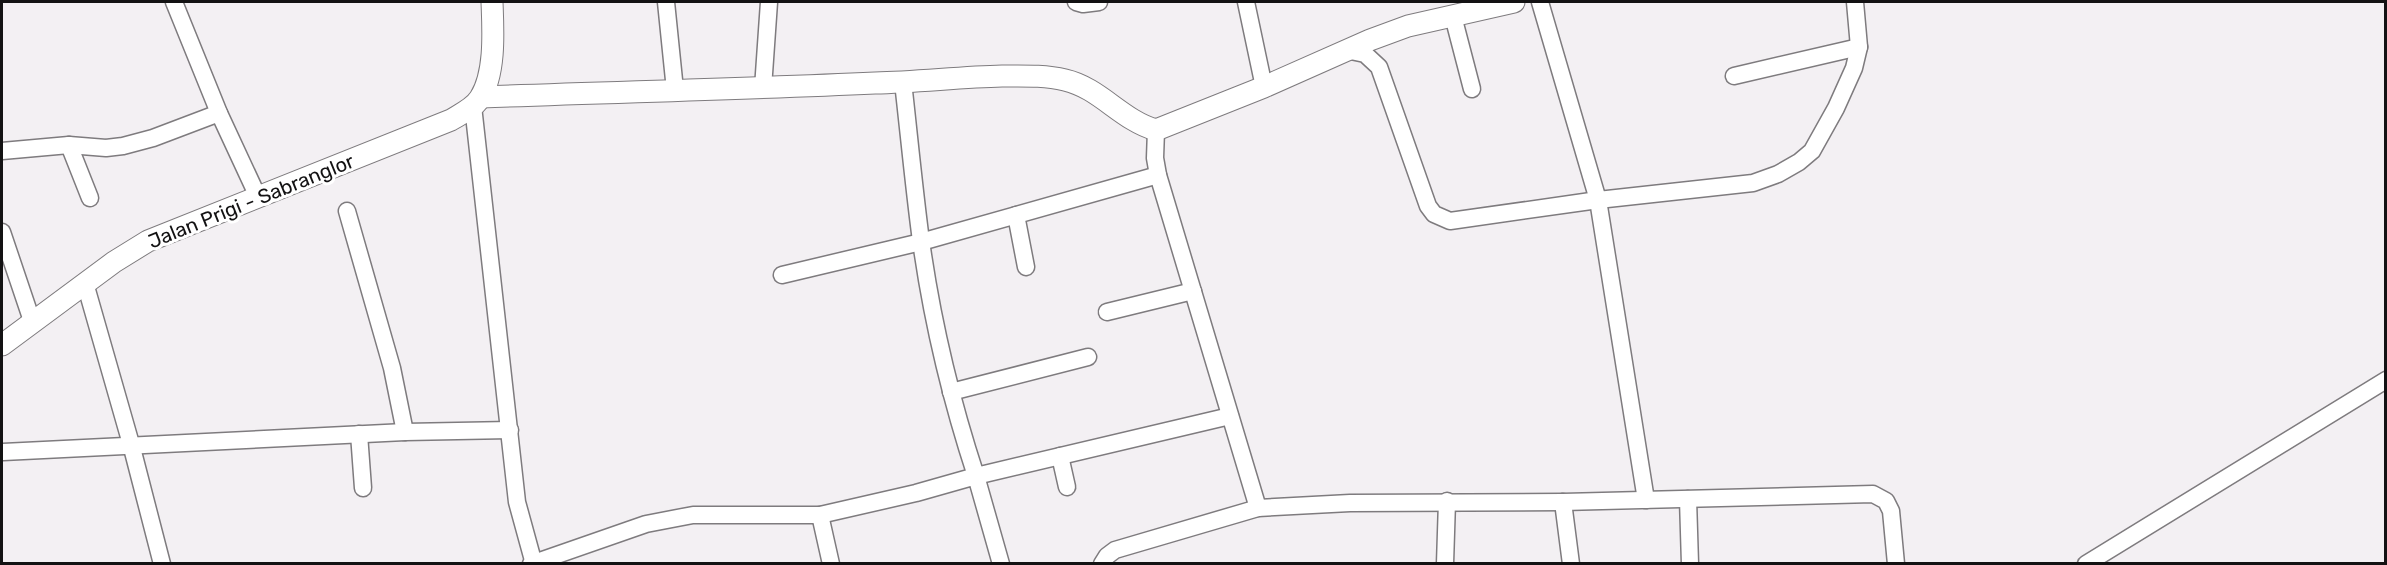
<svg xmlns="http://www.w3.org/2000/svg" width="2387" height="565" viewBox="0 0 2387 565" font-family="Rubik,sans-serif">
<rect width="100%" height="100%" fill="#f3f0f3"/>
<g fill="none" stroke-linecap="round" stroke-linejoin="round">
<defs>
<g id="minor">
<path d="M174 2 219 113 258 197"/>
<path d="M666 2 675 90"/>
<path d="M1076 2 1083 4 1099 2"/>
<path d="M1246 2 1264 87"/>
<path d="M1540 2 1598 200 1646 500"/>
<path d="M1453 16 1472 89"/>
<path d="M1346 50 1365 54 1379 67 1428 206 1434 214 1450 221 1598 200 1753 183 1778 174 1799 162 1812 151 1836 108 1854 68 1859 47 1855 2"/>
<path d="M1734 76 1859 47"/>
<path d="M903 82C909 135 914 188 921 241 932 320 951 400 976 476L1230 416"/>
<path d="M763 88 769 2"/>
<path d="M473 106 517 502 534 564"/>
<path d="M1156 130 1155 158 1158 175 1258 508"/>
<path d="M69 145 90 198"/>
<path d="M2 151 69 145 106 148 123 146 153 138 219 113"/>
<path d="M347 211 392 368 405 432"/>
<path d="M1016 215 1026 267"/>
<path d="M2 232 32 321"/>
<path d="M782 275 921 242 1158 175"/>
<path d="M85 283 131 444 162 564"/>
<path d="M1107 312 1193 291"/>
<path d="M951 392 1088 357"/>
<path d="M359 434 363 488"/>
<path d="M3 452 405 432 510 430"/>
<path d="M1060 456 1067 487"/>
<path d="M1688 499 1690 564"/>
<path d="M1563 502 1571 564"/>
<path d="M820 515 831 564"/>
<path d="M531 564 646 524 693 515H820L916 493 976 476 1001 564"/>
<path d="M1102 564 1107 556 1115 550 1258 508 1350 503 1563 502 1873 494 1886 501 1891 511 1896 564"/>
<path d="M1445 564 1447 501"/>
<path d="M2086 564 2386 380"/>
</g>
<g id="tertiary">
<path d="M481 97C613 92 744 89 875 83 918 82 960 77 1002 76 1023 76 1044 75 1065 80 1100 88 1121 120 1156 130L1264 87 1370 40 1408 26 1514 2"/>
<path d="M2 345 114 262 148 241 451 120C461 114 474 108 480 98 496 73 493 29 492 2"/>
</g>
</defs>
<use href="#minor" stroke="#7e7b7e" stroke-width="19"/>
<use href="#tertiary" stroke="#7e7b7e" stroke-width="23"/>
<use href="#minor" stroke="#fff" stroke-width="16"/>
<use href="#tertiary" stroke="#fff" stroke-width="21"/>
</g>
<g text-anchor="middle" stroke-width="6" stroke-linejoin="round" paint-order="stroke">
<g font-size="20" fill="#131213" stroke="#fff">
<text transform="translate(251 201) rotate(-22)" y="7">Jalan Prigi - Sabranglor</text>
</g>
</g>
<rect width="2387" height="565" fill="none" stroke="#131213" stroke-width="6"/>
</svg>
